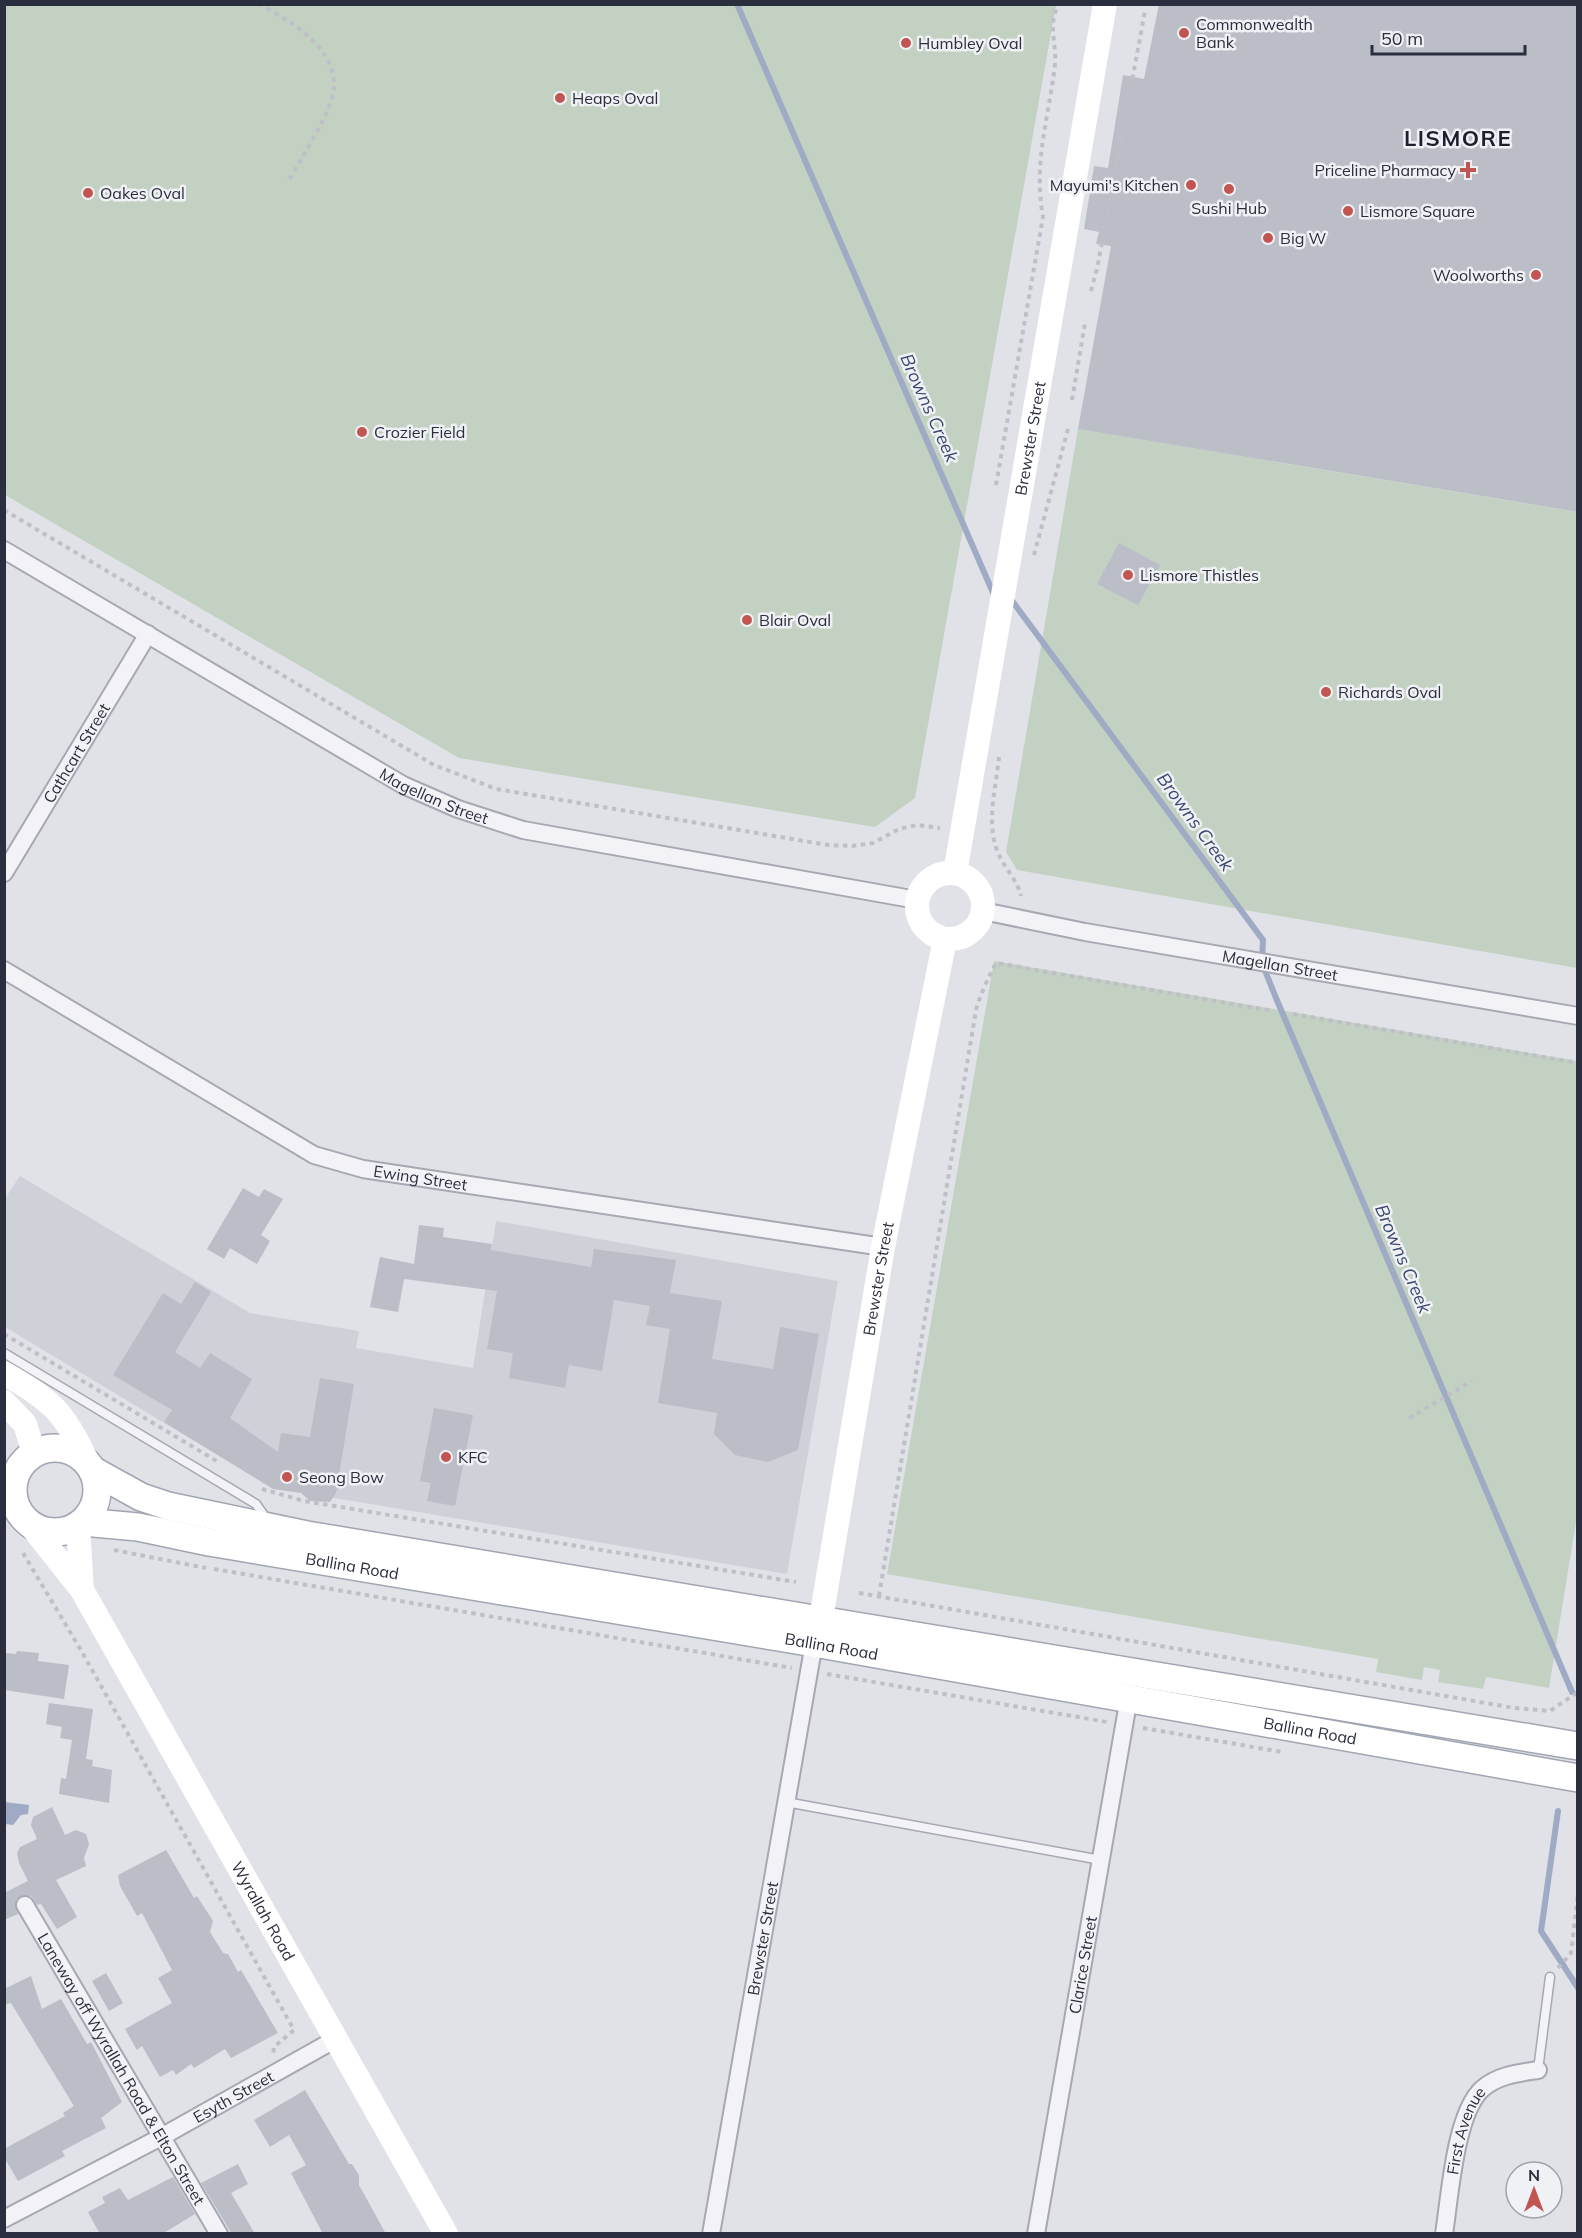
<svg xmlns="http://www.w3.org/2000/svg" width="1582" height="2238" viewBox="0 0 1582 2238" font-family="Mulish,sans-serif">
<rect width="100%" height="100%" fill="#e0e2e8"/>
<path fill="#cfd1d9" d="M20 1176 250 1313 359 1331 356 1348 473 1368 496 1221 838 1281 787 1574 299 1492 264 1483 5 1327 4 1200Z"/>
<g fill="#c3d1c2">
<path d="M5 4 1056 5 915 798 875 827 459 758 5 495Z"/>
<path d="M1078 429 1577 512V968L1017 870 1006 852Z"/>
<path d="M994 961 1577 1061V1516L1549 1688 1486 1677 1483 1689 1438 1682 1440 1670 1424 1667 1422 1680 1376 1672 1378 1659 887 1574Z"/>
</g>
<path fill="#9faac4" d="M5 1802 29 1805 28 1814 21 1815 13 1825 5 1824Z"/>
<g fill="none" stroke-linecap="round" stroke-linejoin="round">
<g stroke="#9faac4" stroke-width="6">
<path d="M737 4 994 595"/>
<path d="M1010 598 1263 940 1262 963 1276 998 1572 1692"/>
<path d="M1558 1811 1541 1931 1578 1988"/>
</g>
</g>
<g fill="#bbbdc7">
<path d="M1159 4H1578V512L1078 429 1111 246 1096 244 1099 232 1084 229 1094 166 1108 168 1123 75 1144 79Z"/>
<path d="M1119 543 1160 565 1138 605 1097 584Z"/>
<path d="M243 1188 259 1197 264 1189 283 1199 261 1235 270 1241 257 1264 230 1248 224 1259 207 1249Z"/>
<path d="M419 1225 444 1228 443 1237 492 1244 491 1250 591 1267 594 1249 676 1260 670 1293 722 1301 712 1359 773 1369 780 1327 819 1334 798 1450 768 1462 735 1455 714 1434 717 1413 658 1403 670 1329 646 1325 650 1306 614 1300 602 1371 569 1365 565 1388 509 1378 513 1353 487 1349 497 1291 404 1279 398 1312 370 1307 380 1257 414 1264Z"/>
<path d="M195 1282 211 1292 175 1352 200 1368 210 1353 252 1379 230 1418 278 1452 281 1433 310 1437 320 1378 354 1384 336 1493 330 1502 310 1501 301 1493 273 1489 164 1422 172 1410 113 1375 163 1293 181 1304Z"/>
<path d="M434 1408 473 1415 455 1506 427 1501 431 1483 420 1481Z"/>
<path d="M17 1651 39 1653 38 1661 69 1665 64 1699 4 1690 6 1653 16 1654Z"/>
<path d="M49 1703 93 1709 86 1759 93 1760 92 1766 112 1770 109 1803 59 1794 61 1778 66 1779 72 1740 60 1738 62 1727 46 1724Z"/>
<path d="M52 1807 65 1835 76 1830 86 1834 89 1844 84 1858 86 1866 56 1880 77 1917 57 1929 41 1904 37 1905 31 1896 24 1895 16 1900 18 1914 4 1920V1893L28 1881 19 1863 17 1853 20 1847 37 1839 31 1825 33 1817Z"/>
<path d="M166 1850 194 1898 197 1896 213 1921 210 1932 223 1953 228 1954 238 1972 241 1970 278 2033 231 2058 225 2049 194 2068 191 2064 176 2075 173 2070 160 2077 142 2046 137 2050 125 2029 172 2003 158 1978 172 1970 142 1913 137 1916 120 1886 118 1875Z"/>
<path d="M106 1973 123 2003 109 2011 92 1981Z"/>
<path d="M31 1976 42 2009 61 1999 87 2044 91 2042 122 2102 101 2118 106 2128 62 2151 65 2156 18 2181 4 2157V2149L65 2116 63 2113 74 2106 11 2003 4 2005V1989Z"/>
<path d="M305 2090 349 2164H352L359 2175V2185L386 2234H323L291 2173 306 2165 289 2135 270 2147 254 2120Z"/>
<path d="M238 2164 248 2184 231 2193 255 2234H232L201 2183Z"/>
<path d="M173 2177 195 2214 162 2234H100L88 2212 105 2203 102 2197 120 2188 128 2200Z"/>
</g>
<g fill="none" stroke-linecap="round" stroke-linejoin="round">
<defs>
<g id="lane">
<path d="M4 1353 256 1504 268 1521"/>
<path d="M786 1802 1101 1860"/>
<path d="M1538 2070 1550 1977"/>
</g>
<g id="street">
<path id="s1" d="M4 550 403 785 458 809 523 830 917 900"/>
<path id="s2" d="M4 873 148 634"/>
<path id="s3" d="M983 911 1085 932 1578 1016"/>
<path id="s4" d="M4 970 314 1155 363 1169 883 1247"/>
<path id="s5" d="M25 1905 219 2234"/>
<path id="s6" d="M4 2219 163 2136 334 2040"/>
<path id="s7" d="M711 2234 814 1643"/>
<path id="s8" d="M1036 2234 1129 1697"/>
<path id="s9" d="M1444 2234C1450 2196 1455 2114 1482 2089 1498 2075 1518 2073 1538 2070"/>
</g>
<g id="primary">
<circle cx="55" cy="1490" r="42"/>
<path d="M94 1471 141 1497 168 1506 307 1535 1578 1746"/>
<path id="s13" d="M83 1522 138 1527 209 1542 814 1643 1578 1778"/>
</g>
</defs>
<use href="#lane" stroke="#a6a8b2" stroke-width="11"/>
<use href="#street" stroke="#a6a8b2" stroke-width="20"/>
<use href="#primary" stroke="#a1a5b2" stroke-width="30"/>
<g stroke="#bfc0c7" stroke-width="4" stroke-dasharray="4.5 4.5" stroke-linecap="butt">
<path d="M259 4C291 21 342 51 333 94 328 118 301 158 289 180"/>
<path d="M1091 291 1097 269 1145 11"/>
<path d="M1072 400 1085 323"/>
<path d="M996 485 1043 217C1033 161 1049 118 1055 64 1057 44 1047 24 1059 4"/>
<path d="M4 510 434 765 496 789 828 845 852 846 873 843 899 829 917 825 940 828"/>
<path d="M1034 555 1068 429"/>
<path d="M999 757C996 788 985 825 999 855 1005 869 1018 881 1021 896"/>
<path d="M1293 1014 1578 1063"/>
<path d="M4 1334 220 1463"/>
<path d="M1409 1418 1472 1381"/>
<path d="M262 1489 304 1501 796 1582"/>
<path d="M114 1550 206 1568"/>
<path d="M23 1553 82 1652 294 2030 274 2047 273 2055"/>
<path d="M214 1569 792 1668"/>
<path d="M859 1593 1514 1708 1550 1711 1578 1692"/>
<path d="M879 1596 976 1010C979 997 990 974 996 963L1273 1011"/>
<path d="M827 1674 1107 1722"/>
<path d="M1143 1728 1282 1752"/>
<path d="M1558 1968 1571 1953 1578 1893"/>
</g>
<use href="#lane" stroke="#f3f3f7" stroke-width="8"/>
<use href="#street" stroke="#f3f3f7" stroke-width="16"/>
<g stroke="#fff" stroke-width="24">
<circle cx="950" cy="906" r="33"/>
<path id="s10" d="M955 873 1105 4"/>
<path d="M4 1373C52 1401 64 1411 87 1461"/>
<path d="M4 1402 25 1424 34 1453"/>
<path id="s11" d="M29 1523 82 1590 446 2234"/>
<path d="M78 1526 82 1590"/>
<path id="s12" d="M821 1619 883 1247 945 939"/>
</g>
<use href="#primary" stroke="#fff" stroke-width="27"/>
</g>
<g fill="#c15552" stroke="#f0f1f5" stroke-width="2">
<circle cx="1184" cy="33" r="6"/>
<circle cx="906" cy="43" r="6"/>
<circle cx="560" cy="98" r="6"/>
<path d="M1465 161h6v6h6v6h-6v6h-6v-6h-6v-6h6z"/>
<circle cx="1191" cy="185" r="6"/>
<circle cx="1229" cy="189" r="6"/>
<circle cx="88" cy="193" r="6"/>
<circle cx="1348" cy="211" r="6"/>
<circle cx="1268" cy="238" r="6"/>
<circle cx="1536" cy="275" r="6"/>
<circle cx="362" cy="432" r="6"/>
<circle cx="1128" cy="575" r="6"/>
<circle cx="747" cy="620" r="6"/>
<circle cx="1326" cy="692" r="6"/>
<circle cx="446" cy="1457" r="6"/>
<circle cx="287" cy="1477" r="6"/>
</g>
<g text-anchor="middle" stroke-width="5" stroke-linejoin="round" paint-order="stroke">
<g font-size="16" fill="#2b2e3e" stroke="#f0f1f5" text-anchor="start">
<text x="1196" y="30">Commonwealth<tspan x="1196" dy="18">Bank</tspan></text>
<text x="918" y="49">Humbley Oval</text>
<text x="572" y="104">Heaps Oval</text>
<text x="1456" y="176" text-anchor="end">Priceline Pharmacy</text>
<text x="1179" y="191" text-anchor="end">Mayumi's Kitchen</text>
<text x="100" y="199">Oakes Oval</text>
<text x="1229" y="214" text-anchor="middle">Sushi Hub</text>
<text x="1360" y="217">Lismore Square</text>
<text x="1280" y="244">Big W</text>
<text x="1524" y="281" text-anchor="end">Woolworths</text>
<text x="374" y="438">Crozier Field</text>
<text x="1140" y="581">Lismore Thistles</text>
<text x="759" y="626">Blair Oval</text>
<text x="1338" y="698">Richards Oval</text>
<text x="458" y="1463">KFC</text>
<text x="299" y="1483">Seong Bow</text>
</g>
<g font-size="16" fill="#2b2e3e" stroke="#f0f1f5">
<text dy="6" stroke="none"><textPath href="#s10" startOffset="441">Brewster Street</textPath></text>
<text dy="6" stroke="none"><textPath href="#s2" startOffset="140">Cathcart Street</textPath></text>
<text dy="6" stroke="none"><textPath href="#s1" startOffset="496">Magellan Street</textPath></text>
<text dy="6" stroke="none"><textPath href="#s3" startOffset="302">Magellan Street</textPath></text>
<text dy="6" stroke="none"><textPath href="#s4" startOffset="470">Ewing Street</textPath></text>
<text dy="6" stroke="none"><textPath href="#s12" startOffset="345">Brewster Street</textPath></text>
<text dy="6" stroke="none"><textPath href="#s13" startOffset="273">Ballina Road</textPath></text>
<text dy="6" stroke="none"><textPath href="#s13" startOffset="759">Ballina Road</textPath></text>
<text dy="6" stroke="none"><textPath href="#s13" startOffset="1245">Ballina Road</textPath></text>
<text dy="6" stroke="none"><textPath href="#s11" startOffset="454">Wyrallah Road</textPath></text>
<text dy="6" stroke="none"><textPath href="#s7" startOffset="300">Brewster Street</textPath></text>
<text dy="6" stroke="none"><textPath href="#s8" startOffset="273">Clarice Street</textPath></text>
<text dy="6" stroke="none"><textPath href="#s5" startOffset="190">Laneway off Wyrallah Road &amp; Elton Street</textPath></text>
<text dy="6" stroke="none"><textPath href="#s6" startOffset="260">Esyth Street</textPath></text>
<text dy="6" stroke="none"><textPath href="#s9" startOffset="106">First Avenue</textPath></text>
</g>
<g font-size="18" font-style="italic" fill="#39476e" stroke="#f0f1f5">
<text transform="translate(929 408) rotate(66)" y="6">Browns Creek</text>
<text transform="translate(1195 822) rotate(54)" y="6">Browns Creek</text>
<text transform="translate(1403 1259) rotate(67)" y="6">Browns Creek</text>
</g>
<g font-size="22" font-weight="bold" letter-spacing="1.5" fill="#1d1f2f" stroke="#f0f1f5">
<text x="1458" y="146">LISMORE</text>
</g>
</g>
<rect width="1582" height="2238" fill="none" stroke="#2b2e3e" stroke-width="12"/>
<g transform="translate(1534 2190)"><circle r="28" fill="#f0f1f5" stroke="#a1a3ac" stroke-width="1.5"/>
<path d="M0-4.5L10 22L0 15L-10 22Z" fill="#c15552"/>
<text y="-9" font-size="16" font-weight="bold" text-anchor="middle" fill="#2b2e3e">N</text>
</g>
<path d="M1372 45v9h153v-9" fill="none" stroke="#2b2e3e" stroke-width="3"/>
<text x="1381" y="45" font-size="18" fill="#2b2e3e" stroke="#f0f1f5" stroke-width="4.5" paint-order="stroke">50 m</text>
</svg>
